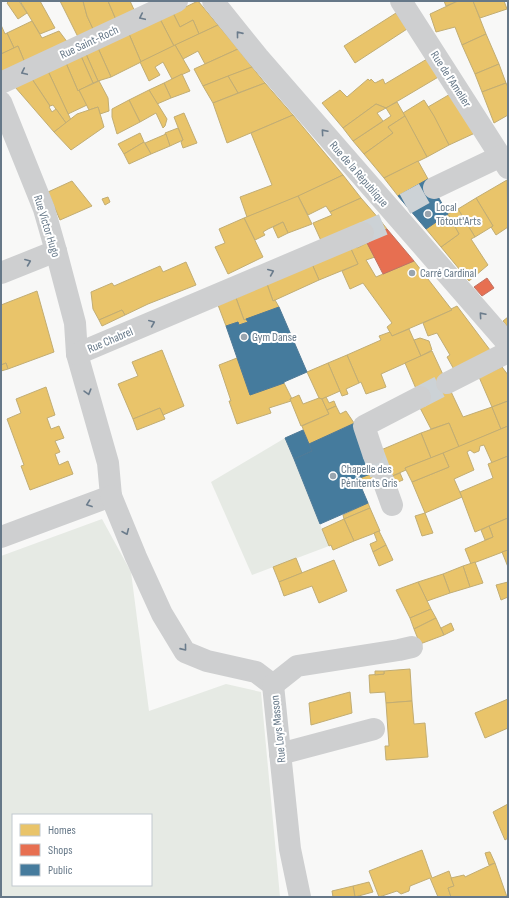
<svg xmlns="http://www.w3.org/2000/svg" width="509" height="898" viewBox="0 0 509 898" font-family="'Sofia Sans Condensed',sans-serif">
<rect width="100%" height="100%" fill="#f8f8f7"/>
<g fill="#e6eae4" fill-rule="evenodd">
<path d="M285 438 329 546 252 575 211 482Z"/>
<path d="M102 519 131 572 149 711 226 684 261 692 280 897H1V556ZM13 815H151V885H13Z"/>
</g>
<g fill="#e9c46a" stroke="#c2ad73">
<path d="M9 1H19L27 13 18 19 7 3Z"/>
<path d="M20 1H40L55 28 40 34Z"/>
<path d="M60 1H83L87 16 94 31 78 37Z"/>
<path d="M83 1H108L117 22 94 31 87 16Z"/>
<path d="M108 1H130L136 14 117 22Z"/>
<path d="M198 1 218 25 199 34 193 20 180 27 173 13Z"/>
<path d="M444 1H458L446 6Z"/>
<path d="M458 1H473L486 34 462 45 455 27 436 32 430 14Z"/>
<path d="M473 1H504L507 9 480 18Z"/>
<path d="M173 13 180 27 193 20 199 34 174 46 160 19Z"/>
<path d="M396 13 407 29 355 63 344 46Z"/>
<path d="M160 19 174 46 141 62 129 34Z"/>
<path d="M32 21 42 38 59 31 68 43 25 63 18 46 14 48 7 33Z"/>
<path d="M1 25 5 34 7 33 14 48 1 54Z"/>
<path d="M218 25 238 49 205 64 198 51 183 59 175 45Z"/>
<path d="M129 34 141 62 111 77 98 48Z"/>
<path d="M486 34 499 64 475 74 462 45Z"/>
<path d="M175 45 190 71 172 79 163 62 155 67 160 75 149 81 140 62Z"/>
<path d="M18 46 25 63 1 74V54Z"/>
<path d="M98 48 111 77 98 81 86 54Z"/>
<path d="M238 49 252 67 203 86 194 69Z"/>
<path d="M86 54 98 81 93 83 81 56Z"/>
<path d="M81 56 93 83 78 91 66 63Z"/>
<path d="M427 59 440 76 386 108 376 104 343 128 322 103 340 90 347 97 368 79 370 81 371 79 375 83 383 79 385 84Z"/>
<path d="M66 63 78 91 79 90 87 105 68 114 48 71Z"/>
<path d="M499 64 506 83 482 92 475 74Z"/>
<path d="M252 67 265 83 238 93 228 76Z"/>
<path d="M48 71 71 120 66 123 53 105 50 106 32 79Z"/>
<path d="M182 74 190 91 171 98 164 83Z"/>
<path d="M228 76 238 93 213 103 203 86Z"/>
<path d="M32 79 50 106 49 107 52 112 56 109 66 123 54 132 15 87Z"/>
<path d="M99 81 108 98 109 111 100 114 98 107 89 110 79 90Z"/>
<path d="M164 83 171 98 157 104 149 90Z"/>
<path d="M265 83 293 115 227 143 213 103Z"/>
<path d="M506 83 508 87V115L494 123 482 92Z"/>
<path d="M149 90 167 119 165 126 163 128 156 113 140 122 129 100Z"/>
<path d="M452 93 475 133 449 145 428 107Z"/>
<path d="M129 100 140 122 117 134 112 117V109Z"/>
<path d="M424 100 434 116 449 145 427 157 403 113Z"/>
<path d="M397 102 405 116 388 127 393 133 364 154 353 141 391 116 386 108Z"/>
<path d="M376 104 386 108 377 113 383 121 353 141 343 128Z"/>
<path d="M98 107 104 127 71 150 54 132 77 114Z"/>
<path d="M184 113 197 143 183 148 181 142 183 140 174 117Z"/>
<path d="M293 115 343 175 295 198 247 217 240 197 272 185 251 133Z"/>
<path d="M405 116 427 157 384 178 364 154 393 133 388 127Z"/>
<path d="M178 128 183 140 170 146 165 133Z"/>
<path d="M140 133 144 142 124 154 118 144Z"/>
<path d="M166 134 170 146 151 154 145 143Z"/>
<path d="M144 142 151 154 129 164 124 154Z"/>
<path d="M418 161 428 179 398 196 384 178Z"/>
<path d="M343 175 361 198 330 212 326 206 308 215 298 196Z"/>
<path d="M507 180 508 227 496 235 491 227 493 226 476 198Z"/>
<path d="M72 181 92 206 60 220 48 192Z"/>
<path d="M298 196 312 224 288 233 283 222 268 229 263 232 265 235 255 240 244 218Z"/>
<path d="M108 197 110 202 105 205 102 199Z"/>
<path d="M361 198 380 220 323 245 313 223 332 215 330 212Z"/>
<path d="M476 198 493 226 475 237 458 209Z"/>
<path d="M458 209 475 237 471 239 488 265 469 281 441 247 459 234 448 214Z"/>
<path d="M448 214 459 234 441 247 426 229Z"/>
<path d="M244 218 263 257 228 274 215 247 225 243 219 229Z"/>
<path d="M380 220 387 229 365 239 360 229Z"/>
<path d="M283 222 288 233 278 238 273 227Z"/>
<path d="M367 243 375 257 366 260 376 277 414 261 452 310 392 336 387 327 392 323 363 283 350 289 342 271 358 264 351 249 355 246 357 248Z"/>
<path d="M351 249 358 264 319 280 312 264Z"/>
<path d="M186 262 196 285 148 304 125 315 122 310 99 320 93 309 91 292 112 283 114 286 160 266 163 272Z"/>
<path d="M312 264 319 280 273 301 267 284Z"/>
<path d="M267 284 273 301 275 300 279 307 244 320 236 298Z"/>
<path d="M37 291 54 352 8 369 6 363 1 365V305Z"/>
<path d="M236 298 244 320 246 319 248 322 239 325 238 322 226 326 218 305Z"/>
<path d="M457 306 493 354 456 373 447 357 450 355 437 333 428 336 423 323 452 310 451 309Z"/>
<path d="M122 310 125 315 102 326 99 320Z"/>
<path d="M508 317V327L503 321Z"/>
<path d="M409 329 421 356 381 374 386 387 366 394 361 382 359 383 347 355 381 340 379 336 390 332 392 336Z"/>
<path d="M420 338 429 341 432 350 421 356 414 340Z"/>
<path d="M162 350 184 406 163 415 160 408 133 419 118 384 138 376 132 362Z"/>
<path d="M432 351 445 379 417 391 405 363Z"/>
<path d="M347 355 359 383 346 389 348 394 342 396 328 363Z"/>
<path d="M237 358 250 395 284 383 292 399H290L291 401 269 408 271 413 237 424 229 401H231L219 365Z"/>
<path d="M6 363 8 369 1 371V365Z"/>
<path d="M328 363 340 391 322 399 319 398 307 372Z"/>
<path d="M502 367 508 375V401L492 407 479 377Z"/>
<path d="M445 379 463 417 492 407 501 429 459 447 449 423 431 429 418 404 420 389Z"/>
<path d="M46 387 55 415 47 418 51 429 59 426 64 438 55 441 60 452 55 454 59 465 68 461 73 474 30 490 21 466 24 465 7 419 21 413 16 399Z"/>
<path d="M299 395 303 404 319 398 322 399 329 414 301 426 290 399Z"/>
<path d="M326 397 329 403 334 401 336 406 327 410 322 399Z"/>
<path d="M508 401V426L501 429 492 407Z"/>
<path d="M336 406 340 414 346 411 354 423 309 444 302 426 329 414 327 410Z"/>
<path d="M160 408 165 419 137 430 133 419Z"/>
<path d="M449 423 459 447 431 458 421 433Z"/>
<path d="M508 426V456L492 463 484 445 480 446 479 451 474 453 470 450 467 452 474 470 454 479 462 497 425 513 412 482 449 467 443 453Z"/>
<path d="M421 433 431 458 405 468 406 470 390 477 381 450Z"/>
<path d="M381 450 389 475 377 483 365 456Z"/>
<path d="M443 453 449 467 412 482 405 468Z"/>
<path d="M508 456V518L475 532 460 492 493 478 488 464Z"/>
<path d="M373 473 377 483 360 489 357 479Z"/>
<path d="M400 473 403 480 393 484 390 477Z"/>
<path d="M368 503 370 508 344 519 343 515Z"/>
<path d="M370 508 380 531 354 541 344 519Z"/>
<path d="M425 513 433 533 422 536 415 516Z"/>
<path d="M508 518V550L471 564 465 549 493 537 489 526Z"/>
<path d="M344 519 354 541 333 550 331 545 329 546 322 529Z"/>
<path d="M489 526 493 537 485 540 481 530Z"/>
<path d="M379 531 386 545 373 552 370 544 377 541 374 533Z"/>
<path d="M386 545 393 560 379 566 373 552Z"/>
<path d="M508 550V567L502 552Z"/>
<path d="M296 558 302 573 279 582 273 567Z"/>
<path d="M334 560 347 591 319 603 312 586 284 596 279 582Z"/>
<path d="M475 562 483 583 470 587 463 566Z"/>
<path d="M463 566 470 587 450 593 443 574Z"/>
<path d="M443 574 450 593 427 601 418 582Z"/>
<path d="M418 582 431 609 410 618 396 590Z"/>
<path d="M508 582V597L501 600 496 585Z"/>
<path d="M431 609 436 618 414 629 410 618Z"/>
<path d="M436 618 444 635 420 644 414 629Z"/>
<path d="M451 623 454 630 444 635 441 628Z"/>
<path d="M410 669 412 701 386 703 385 692 370 693 369 675 384 674V671Z"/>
<path d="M375 671H384V674L375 675Z"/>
<path d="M350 692 352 713 311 725 309 703Z"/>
<path d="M508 699V728L485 738 475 713Z"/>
<path d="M412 701 414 724 425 723 428 757 386 760 385 746H389L386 703Z"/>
<path d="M508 804V838L505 840 493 812Z"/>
<path d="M422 850 432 878 449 871 454 886 448 888 451 897H438L430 878 410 886 409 891 401 894 397 891 379 897 369 871Z"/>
<path d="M489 852H490L495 863 489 865 485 853Z"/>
<path d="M495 863 507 897H451L448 888 454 886 451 878 464 875 465 877Z"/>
<path d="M369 882 373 892 355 897 353 886Z"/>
<path d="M353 886 355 897H333L332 891Z"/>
</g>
<g fill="#e76f51" stroke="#c07262">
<path d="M387 229 414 261 383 274 365 239Z"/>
<path d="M487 278 494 288 482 296 474 287Z"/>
</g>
<g fill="#457b9d" stroke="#4f7a97">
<path d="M428 179 448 214 426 229 398 196Z"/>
<path d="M279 307 307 372 284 382V383L250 395 226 326 238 322 239 325 248 322 246 319Z"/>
<path d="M355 423 365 456 373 473 357 479 360 489H362L368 503 320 524 294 459 312 451 309 444Z"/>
<path d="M303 430 312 451 294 459 285 438Z"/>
</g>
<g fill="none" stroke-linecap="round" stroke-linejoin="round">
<g stroke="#ccd2d6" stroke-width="22" stroke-dasharray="22 11" stroke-linecap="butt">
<path d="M405 204 434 188"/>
<path d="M363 233 384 224"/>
<path d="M420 397 447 383"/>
<path d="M373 453 383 480"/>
</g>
<g stroke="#cecfd0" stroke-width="22">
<path d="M213 1 258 57 508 344"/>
<path d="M401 1 508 168"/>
<path d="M1 83 177 1"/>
<path d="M1 102 44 209 56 251 75 323 77 354 108 463 111 496 1 537"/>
<path d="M434 188 501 156"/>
<path d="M1 273 56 251"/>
<path d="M77 354 363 233"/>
<path d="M447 383 508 352"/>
<path d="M373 453 364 426 420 397"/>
<path d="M383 480 392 505"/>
<path d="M111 496 136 557 162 614 185 652 207 661 256 672 273 685 290 849 300 897"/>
<path d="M273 685 297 666 399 650 412 647"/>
<path d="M280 754 374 729"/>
</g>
</g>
<defs><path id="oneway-chevron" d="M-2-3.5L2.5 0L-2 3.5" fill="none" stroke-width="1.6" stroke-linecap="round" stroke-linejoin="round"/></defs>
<g stroke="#6b7c8c">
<use href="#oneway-chevron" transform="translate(142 17) rotate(155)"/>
<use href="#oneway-chevron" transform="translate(239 34) rotate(-129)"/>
<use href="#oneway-chevron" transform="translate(24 72) rotate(155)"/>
<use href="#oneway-chevron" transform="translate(324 132) rotate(-131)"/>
<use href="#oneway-chevron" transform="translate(28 262) rotate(-22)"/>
<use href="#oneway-chevron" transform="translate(271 272) rotate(-23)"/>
<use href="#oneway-chevron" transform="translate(482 315) rotate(-131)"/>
<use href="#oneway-chevron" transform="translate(152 323) rotate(-23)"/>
<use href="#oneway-chevron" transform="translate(88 392) rotate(74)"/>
<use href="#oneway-chevron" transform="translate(89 504) rotate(160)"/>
<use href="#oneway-chevron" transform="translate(126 532) rotate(67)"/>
<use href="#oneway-chevron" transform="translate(184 648) rotate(51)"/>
</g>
<g fill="#99a5af" stroke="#fff" stroke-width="1.5">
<circle cx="428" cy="214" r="4"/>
<circle cx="412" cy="273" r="4"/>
<circle cx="244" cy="337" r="4"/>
<circle cx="333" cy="476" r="4"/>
</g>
<g text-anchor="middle" stroke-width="4" stroke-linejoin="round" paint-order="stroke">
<g font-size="12" fill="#667888" stroke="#fff">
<text transform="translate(89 42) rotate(-25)" y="4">Rue Saint-Roch</text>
<text transform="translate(451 79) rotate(57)" y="4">Rue de l'Amelier</text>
<text transform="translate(359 174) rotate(49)" y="4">Rue de la République</text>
<text transform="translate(47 226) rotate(73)" y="4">Rue Victor Hugo</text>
<text transform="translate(110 340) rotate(-23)" y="4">Rue Chabrel</text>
<text transform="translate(278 729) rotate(-96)" y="4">Rue Loys Masson</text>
</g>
<g font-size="12" fill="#667888" stroke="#fff" text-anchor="start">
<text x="436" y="211">Local<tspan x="436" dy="14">Tôtout'Arts</tspan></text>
<text x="420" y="277">Carré Cardinal</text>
<text x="252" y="341">Gym Danse</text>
<text x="341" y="473">Chapelle des<tspan x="341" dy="14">Pénitents Gris</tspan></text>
</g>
</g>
<rect width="509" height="898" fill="none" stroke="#667888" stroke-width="4"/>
<rect x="12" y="814" width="140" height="72" fill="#ffffff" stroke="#c2c9cf"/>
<rect x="20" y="824" width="20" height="12" fill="#e9c46a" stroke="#c2c9cf"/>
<text x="48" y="834" font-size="12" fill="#667888">Homes</text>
<rect x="20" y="844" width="20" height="12" fill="#e76f51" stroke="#c2c9cf"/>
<text x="48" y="854" font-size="12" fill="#667888">Shops</text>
<rect x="20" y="864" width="20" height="12" fill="#457b9d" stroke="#c2c9cf"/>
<text x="48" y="874" font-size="12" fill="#667888">Public</text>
</svg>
